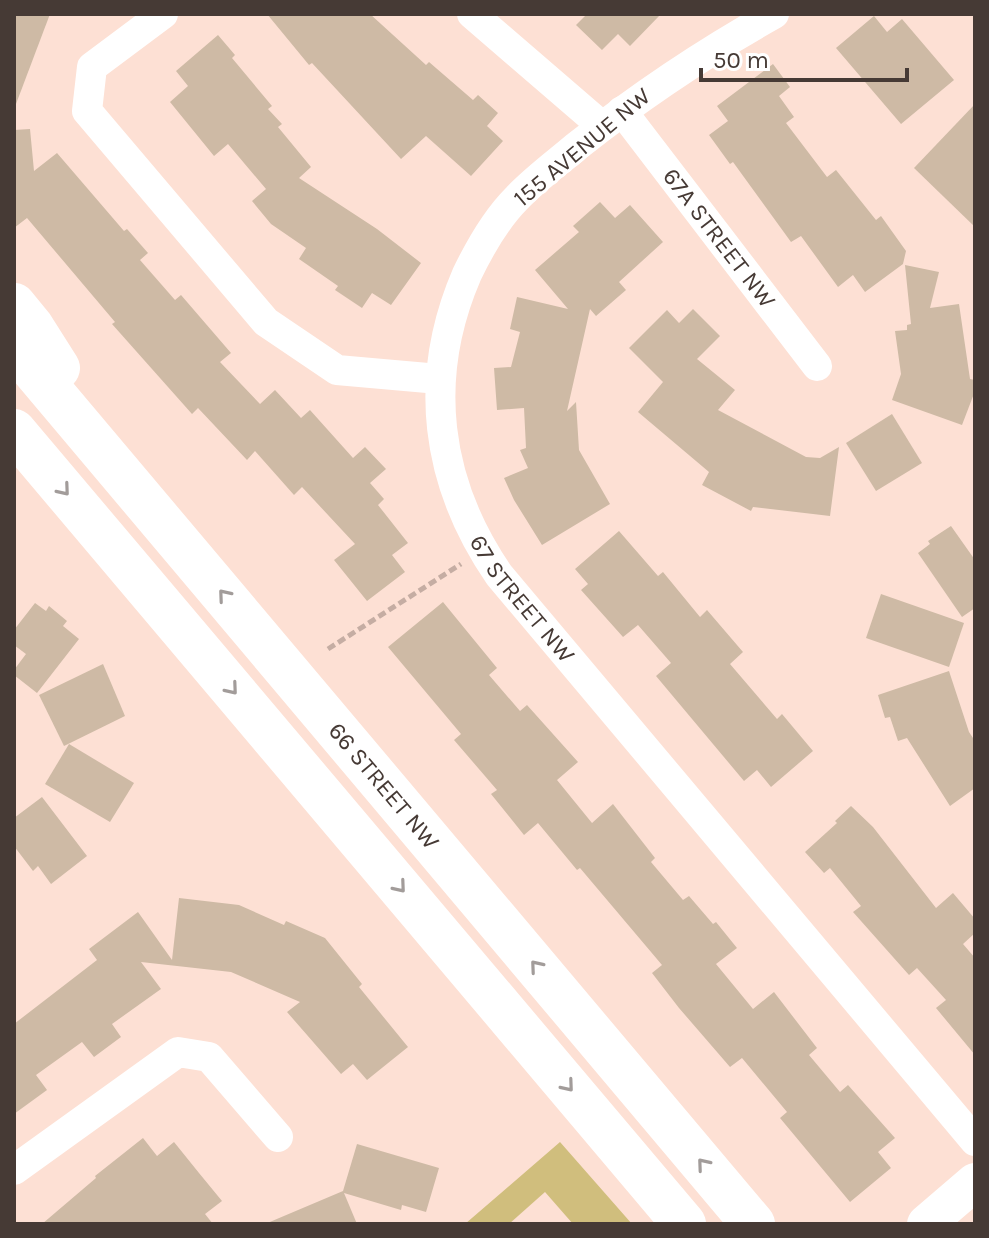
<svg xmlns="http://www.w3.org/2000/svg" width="989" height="1238" viewBox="0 0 989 1238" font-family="Karla,sans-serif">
<rect width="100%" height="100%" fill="#fde0d4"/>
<path fill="#d0be7d" d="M560 1142 632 1224H573L545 1192 509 1224H465Z"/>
<g fill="#cebaa5">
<path d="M14 14H50L16 104 14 103Z"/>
<path d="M267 14H370L426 65 429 62 473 100 478 95 498 113 487 126 503 141 471 176 426 136 401 159 312 63 309 65Z"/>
<path d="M587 14H661L630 46 618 34 602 50 576 25Z"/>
<path d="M874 16 887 32 902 19 954 80 901 124 836 48Z"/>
<path d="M218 35 235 55 232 58 272 106 268 109 282 124 278 127 311 167 299 178 377 229 421 263 391 305 372 293 362 308 335 290 338 286 299 259 306 248 271 224 252 201 266 189 228 144 214 156 170 102 188 86 176 71Z"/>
<path d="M773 64 790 87 779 96 794 117 786 123 827 177 836 170 876 220 881 216 906 251 903 264 865 292 853 275 838 287 801 236 791 242 733 162 730 164 709 135 728 121 717 106Z"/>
<path d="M975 104V227L914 168Z"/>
<path d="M30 129 34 171 57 153 124 231 127 229 148 253 140 260 175 300 181 295 231 353 220 362 260 404 275 390 301 418 310 410 353 458 365 447 386 469 370 483 384 499 378 505 408 543 392 555 405 572 367 601 334 560 355 544 302 487 294 495 255 451 247 460 198 408 192 414 112 324 115 322 27 218 14 228V130Z"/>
<path d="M600 202 615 218 630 205 663 242 619 282 626 290 596 316 590 309 567 411 576 402 579 450 610 504 542 545 514 500 504 478 528 468 520 450 526 448 524 408 497 410 494 368 511 367 520 332 510 329 517 297 568 309 535 270 579 232 573 226Z"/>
<path d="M905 265 939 272 930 308 959 304 970 379 975 380V391L962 425 892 400 901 374 895 331 907 330V325L911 324Z"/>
<path d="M693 309 720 336 697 359 735 390 718 410 806 457 820 458 839 447 830 516 753 507 751 511 702 485 709 472 638 412 663 382 629 348 667 310 679 323Z"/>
<path d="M892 414 922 463 876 491 846 443Z"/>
<path d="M951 526 975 560V608L962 617 918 553 930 544 928 541Z"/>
<path d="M619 531 658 576 663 572 700 617 707 610 743 652 730 664 777 719 782 714 813 751 771 787 757 770 744 781 656 676 671 663 638 625 623 637 581 590 588 584 575 569Z"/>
<path d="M881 594 964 623 949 667 866 638Z"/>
<path d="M443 602 497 668 489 675 520 711 527 705 578 762 557 780 592 823 613 804 655 858 651 862 683 900 689 896 713 924 716 922 737 948 716 964 753 1009 774 992 817 1048 809 1055 840 1092 848 1085 895 1138 878 1152 891 1168 850 1202 780 1118 787 1112 742 1058 730 1067 679 1008 652 973 662 965 580 868 577 870 538 823 524 835 491 794 497 790 454 740 461 734 388 647Z"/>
<path d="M35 603 46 611 49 606 67 621 63 626 79 639 37 693 14 675V670L26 654 14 645V630Z"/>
<path d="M103 664 125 716 64 746 39 695Z"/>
<path d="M949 671 969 732 975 741V788L950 806 907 738 898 741 890 717 885 718 878 695Z"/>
<path d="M69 744 134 783 110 822 45 784Z"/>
<path d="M42 797 87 856 51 884 38 866 33 871 14 846V818Z"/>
<path d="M851 806 873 827 936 908 953 893 975 919V933L963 944 975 958V1055L936 1008 946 1000 917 968 909 975 853 912 861 906 830 868 824 873 805 852 837 823 835 821Z"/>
<path d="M179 898 239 905 284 925 286 921 325 938 362 984 359 987 408 1047 367 1080 353 1064 341 1074 287 1012 300 1002 231 972 141 962 161 989 112 1024 121 1037 94 1057 82 1042 36 1075 47 1090 14 1114V1024L97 960 89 949 138 912 172 960Z"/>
<path d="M143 1138 157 1156 174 1142 199 1173 222 1201 205 1214 213 1224H42L96 1178 95 1176Z"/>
<path d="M357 1144 439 1168 426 1212 402 1205 401 1210 344 1193 357 1224H265L343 1191Z"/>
</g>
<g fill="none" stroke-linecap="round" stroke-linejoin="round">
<path stroke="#c5ada3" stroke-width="5" stroke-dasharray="8 4" stroke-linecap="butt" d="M328 649 461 564"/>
<g stroke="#fff" stroke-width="30">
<path d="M163 14 92 67 87 111 266 322 337 370 439 379"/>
<path d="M472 14 602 126"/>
<path id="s1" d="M774 14C704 53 640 96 577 146 557 163 535 179 517 198 496 219 480 247 467 274 422 378 435 482 499 575L975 1141"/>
<path id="s2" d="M622 111 817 366"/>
<path d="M14 1170 178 1052 209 1057 278 1137"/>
</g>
<path stroke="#fff" stroke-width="38" d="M926 1224 975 1182"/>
<g stroke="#fff" stroke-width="44">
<path d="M14 305 32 327 58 368"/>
<path id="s3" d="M14 347 753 1224"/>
<path d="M14 431 684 1224"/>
</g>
</g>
<defs><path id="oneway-chevron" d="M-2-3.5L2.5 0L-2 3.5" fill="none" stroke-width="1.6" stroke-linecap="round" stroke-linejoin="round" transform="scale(2)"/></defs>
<g stroke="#a29c9a">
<use href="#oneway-chevron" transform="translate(64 490) rotate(50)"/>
<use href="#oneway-chevron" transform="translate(224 595) rotate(-130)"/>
<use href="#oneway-chevron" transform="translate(232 689) rotate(50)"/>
<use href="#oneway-chevron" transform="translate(400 887) rotate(50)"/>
<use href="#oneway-chevron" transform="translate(536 966) rotate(-130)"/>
<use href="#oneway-chevron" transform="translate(568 1086) rotate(50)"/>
<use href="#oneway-chevron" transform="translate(703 1164) rotate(-130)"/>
</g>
<g text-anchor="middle" stroke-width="6" stroke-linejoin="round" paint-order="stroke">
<g font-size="24" fill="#463a35" stroke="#fff">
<text transform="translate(582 147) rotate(-40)" y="8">155 AVENUE NW</text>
<text dy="8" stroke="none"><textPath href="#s2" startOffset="160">67A STREET NW</textPath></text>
<text dy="8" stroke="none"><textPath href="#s1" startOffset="758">67 STREET NW</textPath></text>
<text dy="8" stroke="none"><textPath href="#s3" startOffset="574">66 STREET NW</textPath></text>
</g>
</g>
<rect width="989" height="1238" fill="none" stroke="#463a35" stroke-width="32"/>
<path d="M701 68v12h206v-12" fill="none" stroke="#463a35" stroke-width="4"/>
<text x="713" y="68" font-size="24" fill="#463a35" stroke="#ffffff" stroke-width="6" paint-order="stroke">50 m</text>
</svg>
